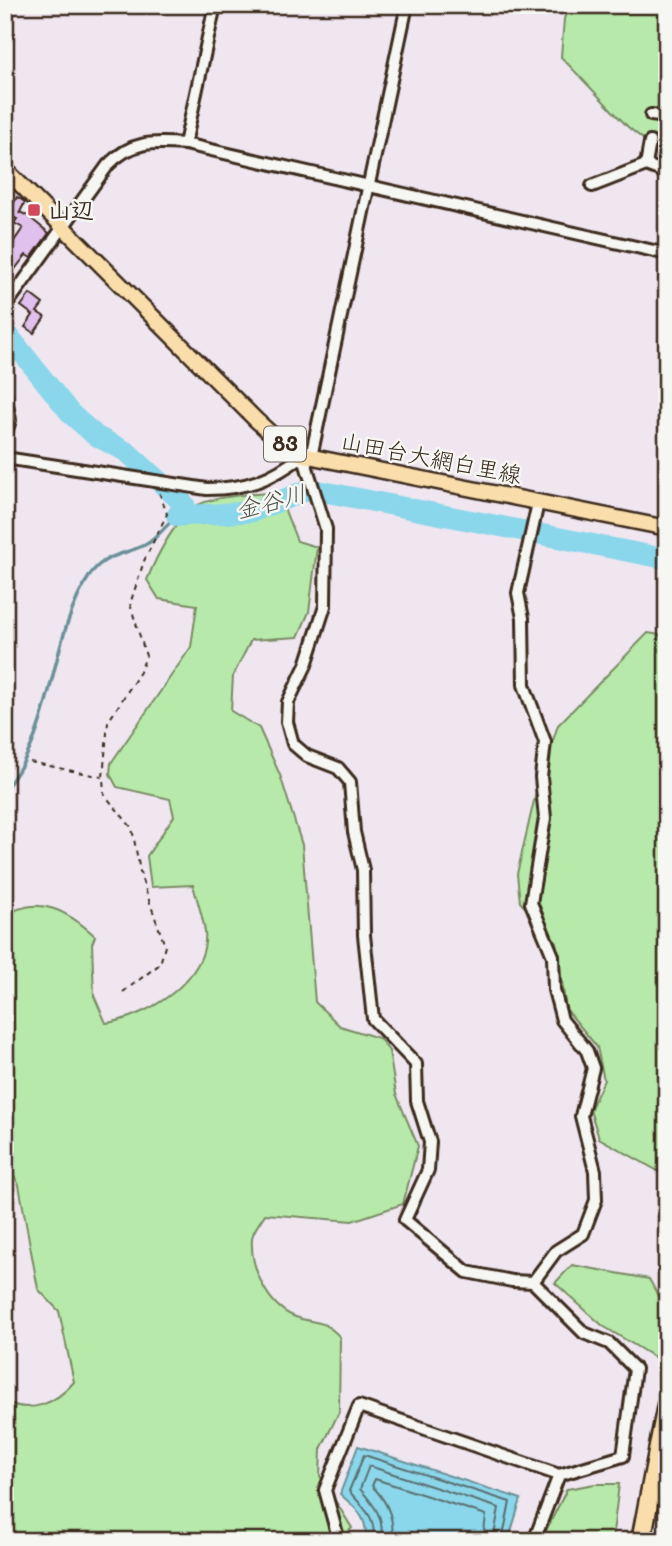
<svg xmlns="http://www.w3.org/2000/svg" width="672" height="1546" viewBox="0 0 672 1546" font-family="Mali,'Klee One',sans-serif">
<rect width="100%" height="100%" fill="#efe6f0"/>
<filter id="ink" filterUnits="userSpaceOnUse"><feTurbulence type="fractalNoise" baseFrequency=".0143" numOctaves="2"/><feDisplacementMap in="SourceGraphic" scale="14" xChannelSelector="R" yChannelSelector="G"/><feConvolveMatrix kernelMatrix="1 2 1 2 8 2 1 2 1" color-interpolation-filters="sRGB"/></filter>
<g filter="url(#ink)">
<g fill="#b7eaaa" stroke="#798a64" stroke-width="2">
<path d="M569 5H667V152L663 155 628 127 561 57 564 19Z"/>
<path d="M278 493 297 541 317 547 309 612 298 637 251 640 233 676 231 711 259 728 280 775 302 845 315 1002 340 1026 379 1038 389 1051 396 1094 418 1146 403 1204 352 1221 265 1214C261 1221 253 1230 252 1238 250 1266 266 1304 293 1316 316 1326 320 1316 340 1337L339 1412 321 1449 320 1476 352 1528 340 1541H5V1401C31 1415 56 1403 74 1382L59 1311 38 1289 19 1185 5 1159V917C37 892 70 913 95 936L92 944 94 996 106 1023C146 1018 210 979 205 932 203 917 197 900 193 885L151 887 147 856 174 816 170 799 117 787 110 774 111 763 191 647 197 605 159 599 147 580C156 557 176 517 198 505 215 496 259 493 278 493Z"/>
<path d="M648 633 667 636V1176L599 1138 590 1110 604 1080 597 1047 566 1009 556 941 520 902 517 874 536 792 558 725Z"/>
<path d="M572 1265 649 1279C668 1312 669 1323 654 1357L603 1326 555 1283Z"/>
<path d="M595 1484H619L612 1541H541L567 1489Z"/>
</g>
<path fill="#8ad6ea" stroke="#6a9198" stroke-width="2" d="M358 1446 521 1499 508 1541H365C369 1518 356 1508 340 1494Z"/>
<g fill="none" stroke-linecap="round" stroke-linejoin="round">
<g stroke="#5b6f70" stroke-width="2">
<path d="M373 1541C377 1516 363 1508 349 1491L364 1455 510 1502 502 1541"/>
<path d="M381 1541C385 1517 374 1505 360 1489L369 1466 499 1508 493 1541"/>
<path d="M392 1541C395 1520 387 1501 372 1486L375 1479 486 1515 483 1541"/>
</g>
<path stroke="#6a9198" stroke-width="3.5" d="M5 789C56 729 48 639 90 575 105 552 129 555 150 542 159 535 168 523 177 516"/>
<g stroke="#8ad6ea" stroke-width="21">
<path d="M5 331 71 414 96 436 127 452 185 505 177 516"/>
<path d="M177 516 252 512 310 489 667 559"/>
</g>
</g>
<g fill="#e0c0ec" stroke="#3b2a1e" stroke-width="2">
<path d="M17 197 25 202 19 214 20 212 28 216 49 233 31 258 26 255 5 282V254L23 228 14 223 17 219 8 214Z"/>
<path d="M30 294 43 304 37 312 45 317 34 333 25 327 33 315 21 306Z"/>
</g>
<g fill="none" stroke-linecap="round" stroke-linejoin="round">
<defs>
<g id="minor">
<path d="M5 7 7 5"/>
<path d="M651 115 667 117"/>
<path d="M185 144 215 5"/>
<path d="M646 165 650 142"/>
<path d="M592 186 646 165 667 173"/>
<path d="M5 307 108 165C132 140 153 142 185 144L667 254"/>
<path d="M5 394 10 420 5 436"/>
<path d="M311 457 407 5"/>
<path d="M5 458 207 489C246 489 273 479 303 455L326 529 325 606 306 665 288 702 287 722 293 744 307 756 338 768 350 782 354 832 363 870 364 935 373 1019 416 1064 417 1101 430 1142 428 1170 405 1220 467 1272 512 1281 533 1282 584 1333 609 1343 635 1369 623 1456 559 1475 359 1406 325 1490 339 1541"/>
<path d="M533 1282 556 1251 583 1234 596 1200 595 1171 581 1116 593 1068 587 1051 562 1020 554 990 553 956 531 903 545 818 541 777 545 742 524 685 523 618 518 593 538 503"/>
<path d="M534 1541 559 1475"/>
</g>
<path id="major" d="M5 169 256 420 278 440 303 455 667 528"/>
<path id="highway" d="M641 1541 667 1405"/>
</defs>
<use href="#minor" stroke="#3b2a1e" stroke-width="16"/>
<use href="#major" stroke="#3b2a1e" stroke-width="19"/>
<use href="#highway" stroke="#3b2a1e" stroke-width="23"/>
<g stroke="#3b2a1e" stroke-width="2" stroke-dasharray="5 5" stroke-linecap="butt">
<path d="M248 5 261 11 273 5"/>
<path d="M30 762 102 777"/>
<path d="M123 992 160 964 165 946 141 877 132 828 104 794 103 777 108 722 140 672 146 656 130 604 144 561 167 514 159 492"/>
</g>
<use href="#minor" stroke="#f6f6f2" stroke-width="10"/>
<use href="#major" stroke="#f9ddab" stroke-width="14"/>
<use href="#highway" stroke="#f9ddab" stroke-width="18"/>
</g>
</g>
<rect fill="#d1495b" stroke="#f6f6f2" stroke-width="2.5" x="27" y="203" width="14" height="14" rx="3.5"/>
<g text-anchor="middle" stroke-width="5" stroke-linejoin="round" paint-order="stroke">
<rect fill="#f6f6f2" stroke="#73675e" stroke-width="2" x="264" y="426.5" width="42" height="35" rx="5"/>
<g font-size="21" font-weight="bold" fill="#3b2a1e">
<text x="285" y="451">83</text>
</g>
<g font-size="23" font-weight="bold" fill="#3b2a1e" stroke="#f6f6f2" text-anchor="start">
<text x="48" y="218">山辺</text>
</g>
<g font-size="23" fill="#3b2a1e" stroke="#f6f6f2">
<text transform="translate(431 458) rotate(11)" y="8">山田台大網白里線</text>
</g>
<g font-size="24" font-style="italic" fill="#4f5551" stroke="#f6f6f2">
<text transform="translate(271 502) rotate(-14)" y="8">金谷川</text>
</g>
</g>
<rect width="672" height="1546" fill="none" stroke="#f6f6f2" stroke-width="28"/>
<rect x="14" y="14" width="644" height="1518" fill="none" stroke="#3b2a1e" stroke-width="2.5" filter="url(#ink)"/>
</svg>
